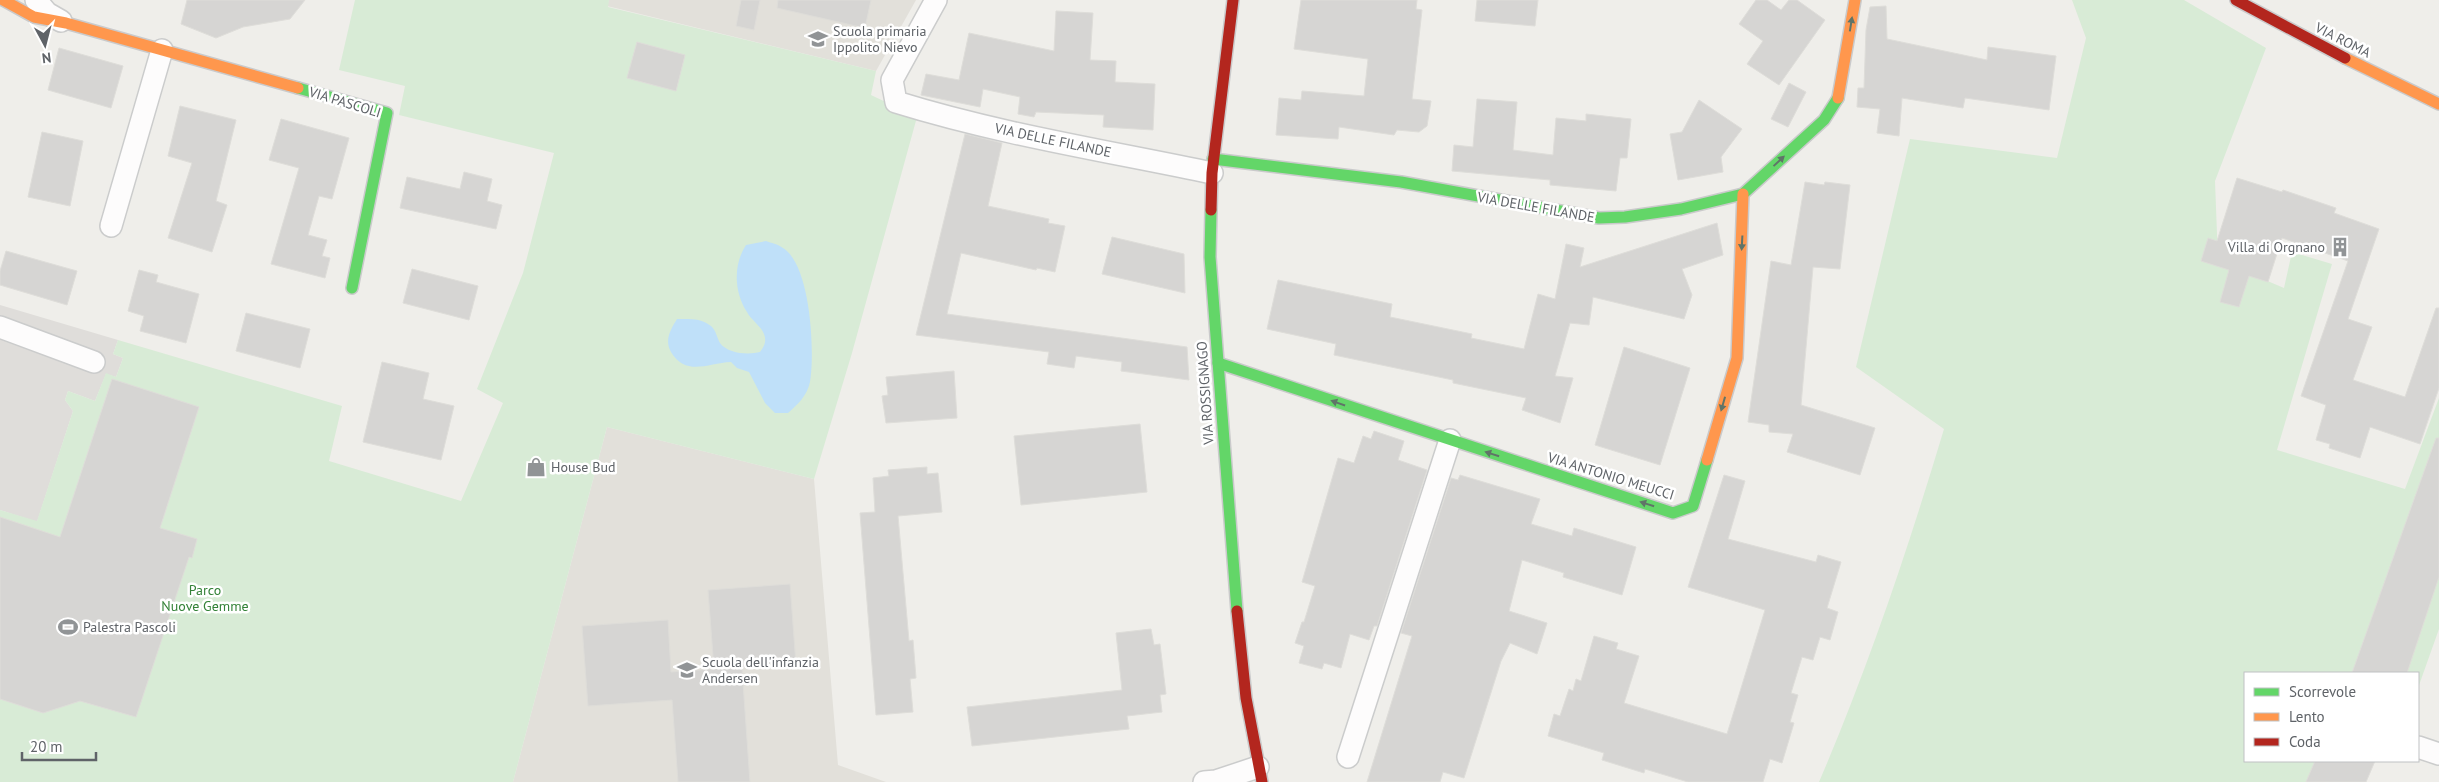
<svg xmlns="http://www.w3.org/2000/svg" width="2439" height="782" viewBox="0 0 2439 782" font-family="'PT Sans',sans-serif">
<rect width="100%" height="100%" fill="#efeeea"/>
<path fill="#dfddda" d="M0 305 118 340 113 354 123 358 116 377 106 374 95 401 68 391 65 400 73 411 37 522 0 510Z"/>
<g fill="#e2e0da">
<path d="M609 0H916L876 71 607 6Z"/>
<path d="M607 427 814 479 838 765 886 782H513Z"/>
</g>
<g fill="#d8ebd6">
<path d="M355 0H609L608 7 876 71 871 95 917 117 852 353 814 479 607 427 513 782H0V510L37 521 73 411 65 400 68 391 95 401 106 373 116 377 123 358 113 354 118 340 342 406 329 461 461 501 503 403 477 389 523 273 554 153 399 115 405 86 339 70Z"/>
<path d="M2072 0H2184L2266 48 2215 181 2218 260 2284 288 2292 252 2332 264 2277 450 2405 489 2439 398V629L2418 688V673H2245V761H2330L2324 782H1819C1868 668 1908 549 1944 429L1856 367 1910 139 2057 158 2086 38Z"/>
</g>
<path fill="#bfe0f9" d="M766 241C771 243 778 244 783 248 811 265 815 353 810 382 807 396 798 404 788 413H775L765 403 749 372 737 368 731 362C708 363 686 377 671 352 664 340 671 329 677 319 690 319 701 318 711 326 716 330 717 338 720 343 728 354 749 355 760 352 764 347 767 341 764 334 761 326 751 320 747 312 734 292 733 265 746 245Z"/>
<g fill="#d6d5d3" stroke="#deddd9">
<path d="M187 0H305L290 19 243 27 216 38 181 24Z"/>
<path d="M741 0H760L754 30 736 26Z"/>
<path d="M778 0H871L865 28 777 8Z"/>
<path d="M1301 0H1417L1416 9 1422 10 1412 99 1431 101 1427 126 1419 132 1397 130 1394 135 1339 127 1338 139 1276 135 1279 98 1301 100 1302 91 1364 96 1368 59 1294 49Z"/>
<path d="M1477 0H1538L1535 26 1475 21Z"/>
<path d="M1756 0H1767L1781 10 1789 0H1797L1825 20 1779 85 1747 64 1763 41 1739 24Z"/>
<path d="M1886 6 1887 39 1987 60 1988 47 2056 56 2049 110 1965 98 1963 108 1902 98 1899 136 1877 133 1880 109 1857 107 1858 88H1864L1866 30 1870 7Z"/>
<path d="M1056 11 1093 13 1090 60 1116 61 1115 82 1155 84 1153 130 1103 127 1104 115 1036 112 1034 117 1018 114 1020 97 983 89 980 107 921 95 926 74 959 80 969 33 1054 51Z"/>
<path d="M637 42 685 55 676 91 627 78Z"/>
<path d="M59 48 123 66 111 108 48 90Z"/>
<path d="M1789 83 1806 92 1788 127 1771 119Z"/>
<path d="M1477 99 1517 102 1513 150 1553 155 1556 118 1586 121V114L1631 119 1627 158H1620L1616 191 1550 185V180L1452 171 1454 145 1473 147Z"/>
<path d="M1699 100 1742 129 1721 157 1723 172 1678 180 1670 134 1682 132Z"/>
<path d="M180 106 236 120 216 201 227 205 212 252 168 238 192 163 168 156Z"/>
<path d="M281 119 349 138 332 199 319 196 308 235 327 240 322 256 330 258 325 278 271 264 299 168 269 160Z"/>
<path d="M42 132 83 141 70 206 28 197Z"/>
<path d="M965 134 1002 143 988 206 1049 219 1048 223 1065 226 1055 272 1037 268 1036 270 961 253 947 314 1187 347 1189 380 1121 371 1122 362 1076 356 1074 368 1047 364 1049 352 916 335Z"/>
<path d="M464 172 492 179 487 201 502 205 496 229 400 208 407 177 460 189Z"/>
<path d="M2237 178 2282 192 2283 190 2336 208 2334 213 2379 229 2348 319 2372 327 2353 380 2405 397 2436 308H2439V388L2420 444 2370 427 2360 458 2329 448 2330 444 2316 440 2326 405 2301 396 2348 261 2282 238 2268 282 2249 276 2239 307 2220 302 2229 270 2201 261 2208 238 2217 241Z"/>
<path d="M1805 182 1824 185 1825 182 1850 185 1840 269 1813 267 1801 405 1875 428 1860 475 1787 452 1793 434 1769 432V425L1748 422 1771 261 1791 265Z"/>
<path d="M1717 223 1723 255 1682 269 1692 295 1684 319 1593 297 1589 325 1570 323 1555 376 1573 378 1560 423 1522 410 1526 398 1453 383V380L1334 355 1336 344 1267 329 1278 280 1392 304 1390 317 1472 334 1471 338 1524 349 1538 294 1555 299 1566 244 1584 248 1580 267Z"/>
<path d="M1112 237 1184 254 1185 293 1102 274Z"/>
<path d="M6 251 77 271 67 305 0 285V271Z"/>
<path d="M412 269 478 286 469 320 403 303Z"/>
<path d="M139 270 158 275 156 282 199 294 186 343 140 331 144 316 128 311Z"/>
<path d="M246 313 310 329 300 368 236 351Z"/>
<path d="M1624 347 1690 368 1660 465 1595 445Z"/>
<path d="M382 362 429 373 423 399 454 406 441 460 363 442Z"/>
<path d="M954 371 957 418 886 423 882 396 888 395 886 377Z"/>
<path d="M112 379 199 407 160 528 197 539 192 558 189 557 136 717 80 701 43 713 0 699V517L60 537Z"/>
<path d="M1140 424 1147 492 1021 505 1014 436Z"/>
<path d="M1374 431 1404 441 1398 460 1427 470 1377 626H1374L1369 640 1350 634 1341 668 1324 663 1322 669 1299 663 1304 646 1295 643 1302 622H1304L1315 586 1302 582 1338 458 1354 463 1363 436 1371 439Z"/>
<path d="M2436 438H2439V577L2407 673H2352Z"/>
<path d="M927 467V474L938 473 942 512 898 516 909 641 913 640 916 678 910 679 913 712 876 715 860 513 875 512 873 478 889 476 888 470Z"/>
<path d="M1460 475 1540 499 1531 524 1572 536 1574 528 1636 547 1622 595 1563 577 1564 573 1522 560 1509 611 1547 623 1537 654 1510 643 1501 661 1464 778 1443 772 1440 782H1367L1412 636 1401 633 1451 478 1458 480Z"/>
<path d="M1724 475 1745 481 1728 539 1816 562 1818 555 1841 562 1827 608 1838 612 1830 640 1820 637 1813 660 1802 657 1791 693 1798 695 1790 722 1794 723 1782 763 1770 759 1763 782H1688L1645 769 1644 773 1602 760 1604 753 1548 736 1554 714 1560 716 1569 689 1573 691 1576 679 1581 681 1594 636 1618 643 1616 649 1639 656 1624 703 1727 734 1765 610 1688 587Z"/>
<path d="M790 584 796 665 742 668 750 782H678L672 700 588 706 582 626 668 620 671 672 714 669 708 590Z"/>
<path d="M1151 629 1154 645 1160 644 1166 694 1160 695 1162 712 1127 716 1129 729 972 746 967 707 1122 690 1116 633Z"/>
<path d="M2315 761H2375L2366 782H2306Z"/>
</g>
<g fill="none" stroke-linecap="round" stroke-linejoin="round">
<defs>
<g id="street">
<path d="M36 0 47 13 61 21"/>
<path d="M936 0 892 80 896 102C999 134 1107 151 1212 173"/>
<path d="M111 226 162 50"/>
<path d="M0 327 94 362"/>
<path d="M2418 747 2439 754"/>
<path d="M1348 757 1450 440"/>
<path d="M1204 782 1216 781 1258 767"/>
</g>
<g id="fast">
<path d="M298 88 387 113 352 288"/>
<path d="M1213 159 1401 182 1599 218 1625 217 1681 209 1743 194 1824 120 1838 98"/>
<path d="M1211 210 1210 257 1237 611"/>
<path d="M1218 363 1673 513 1693 506 1707 460"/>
</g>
<g id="slow">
<path d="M3 0 34 17 66 23 298 88"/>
<path d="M2345 58 2439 104"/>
<path d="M1838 98 1855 0"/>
<path d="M1707 460 1737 358 1743 194"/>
</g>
<g id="jam">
<path d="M2236 0 2345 58"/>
<path d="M1211 210 1212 173 1233 0"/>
<path d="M1237 611 1246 698 1262 782"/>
</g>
</defs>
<use href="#street" stroke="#cbcccc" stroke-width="24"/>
<use href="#fast" stroke="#cacacb" stroke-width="14"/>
<use href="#slow" stroke="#cacacb" stroke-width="14"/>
<use href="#jam" stroke="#cacacb" stroke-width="14"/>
<use href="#street" stroke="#fdfcfc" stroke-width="21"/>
<use href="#fast" stroke="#63d668" stroke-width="11"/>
<use href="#slow" stroke="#ff974d" stroke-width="11"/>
<use href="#jam" stroke="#b3261e" stroke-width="11"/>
</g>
<defs><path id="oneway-solid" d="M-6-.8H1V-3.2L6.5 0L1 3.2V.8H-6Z" transform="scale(1.25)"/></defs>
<g fill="#607468">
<use href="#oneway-solid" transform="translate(1851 24) rotate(-81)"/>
<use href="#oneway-solid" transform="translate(1779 161) rotate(-43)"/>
<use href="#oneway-solid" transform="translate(1742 243) rotate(93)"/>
<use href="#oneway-solid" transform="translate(1338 403) rotate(-161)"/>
<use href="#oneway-solid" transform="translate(1723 404) rotate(106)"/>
<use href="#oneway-solid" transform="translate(1492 454) rotate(-162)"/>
<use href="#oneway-solid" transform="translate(1647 504) rotate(-162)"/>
</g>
<defs>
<symbol id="school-bare" viewBox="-9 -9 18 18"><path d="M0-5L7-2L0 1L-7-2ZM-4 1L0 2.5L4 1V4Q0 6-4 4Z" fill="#919496" stroke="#fff" stroke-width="2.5" paint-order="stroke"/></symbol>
<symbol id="building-bare" viewBox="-9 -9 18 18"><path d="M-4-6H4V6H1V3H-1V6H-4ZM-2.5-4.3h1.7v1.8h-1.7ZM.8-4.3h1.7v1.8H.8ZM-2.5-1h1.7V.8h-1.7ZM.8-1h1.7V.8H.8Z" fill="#919496" stroke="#fff" stroke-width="2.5" paint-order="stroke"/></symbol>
<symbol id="shop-bare" viewBox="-9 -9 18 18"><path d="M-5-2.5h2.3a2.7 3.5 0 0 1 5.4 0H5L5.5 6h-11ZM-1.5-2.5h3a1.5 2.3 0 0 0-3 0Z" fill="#919496" stroke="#fff" stroke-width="2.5" paint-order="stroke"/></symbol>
<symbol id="stadium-bare" viewBox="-9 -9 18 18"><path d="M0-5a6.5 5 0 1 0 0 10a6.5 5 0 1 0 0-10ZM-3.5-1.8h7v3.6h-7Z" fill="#919496" stroke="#fff" stroke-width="2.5" paint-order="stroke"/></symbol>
</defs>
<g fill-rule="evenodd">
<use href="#school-bare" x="804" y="25" width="28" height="28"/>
<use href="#building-bare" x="2326" y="233" width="28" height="28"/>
<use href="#shop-bare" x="522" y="453" width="28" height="28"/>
<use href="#stadium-bare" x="54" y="613" width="28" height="28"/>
<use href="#school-bare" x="673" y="656" width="28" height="28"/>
</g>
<g text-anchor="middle" stroke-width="5" stroke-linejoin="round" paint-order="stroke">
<g font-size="14" fill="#5f6368" stroke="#fff" text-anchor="start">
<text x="833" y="36">Scuola primaria<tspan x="833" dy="16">Ippolito Nievo</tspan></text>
<text x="2325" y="252" text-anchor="end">Villa di Orgnano</text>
<text x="551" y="472">House Bud</text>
<text x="83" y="632">Palestra Pascoli</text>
<text x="702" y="667">Scuola dell'infanzia<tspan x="702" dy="16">Andersen</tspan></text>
</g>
<g font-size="14" fill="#5f6368" stroke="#fff">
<text transform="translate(2343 40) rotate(27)" y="5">VIA ROMA</text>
<text transform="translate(345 102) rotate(17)" y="5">VIA PASCOLI</text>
<text transform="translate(1053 140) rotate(12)" y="5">VIA DELLE FILANDE</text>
<text transform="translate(1536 207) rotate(10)" y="5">VIA DELLE FILANDE</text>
<text transform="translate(1205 393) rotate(-94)" y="5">VIA ROSSIGNAGO</text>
<text transform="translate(1611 476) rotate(17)" y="5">VIA ANTONIO MEUCCI</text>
</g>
<g font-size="14" fill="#348238" stroke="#fff">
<text x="205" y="595">Parco<tspan x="205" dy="16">Nuove Gemme</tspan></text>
</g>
</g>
<rect x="2244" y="672" width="175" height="90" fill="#ffffff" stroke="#bfc1c3"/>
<rect x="2254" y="688" width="25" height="8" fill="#63d668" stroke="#bfc1c3"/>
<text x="2289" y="697" font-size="15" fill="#5f6368">Scorrevole</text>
<rect x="2254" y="713" width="25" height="8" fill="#ff974d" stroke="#bfc1c3"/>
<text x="2289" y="722" font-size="15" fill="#5f6368">Lento</text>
<rect x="2254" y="738" width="25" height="8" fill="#b3261e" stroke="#bfc1c3"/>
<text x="2289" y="747" font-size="15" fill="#5f6368">Coda</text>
<g transform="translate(45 45) rotate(173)" stroke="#ffffff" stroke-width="4" paint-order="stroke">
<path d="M0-4L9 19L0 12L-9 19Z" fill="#5f6368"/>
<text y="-8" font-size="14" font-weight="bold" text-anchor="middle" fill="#5f6368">N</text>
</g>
<path d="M22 752v8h74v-8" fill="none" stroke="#5f6368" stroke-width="2.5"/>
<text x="30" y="752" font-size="15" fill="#5f6368" stroke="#ffffff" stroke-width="4" paint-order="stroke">20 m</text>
</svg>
